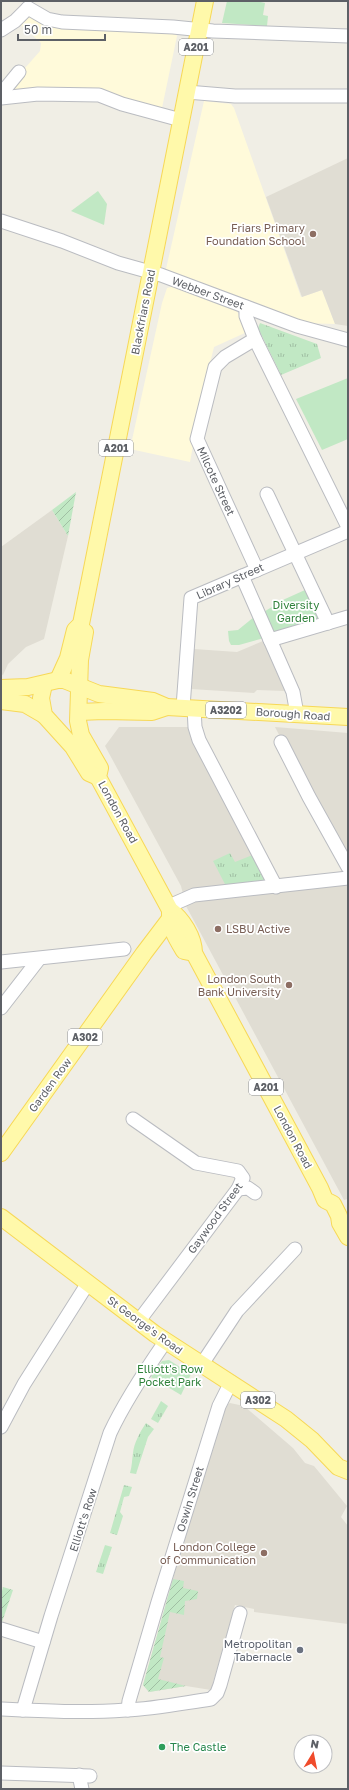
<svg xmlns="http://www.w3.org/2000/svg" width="349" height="1790" viewBox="0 0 349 1790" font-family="'Golos Text',sans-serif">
<defs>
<pattern id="grass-tufts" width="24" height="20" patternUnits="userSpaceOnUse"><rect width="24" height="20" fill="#c1e8c4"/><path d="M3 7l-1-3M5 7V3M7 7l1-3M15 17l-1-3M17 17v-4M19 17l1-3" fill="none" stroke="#a0bfa3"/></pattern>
<pattern id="garden-furrows" width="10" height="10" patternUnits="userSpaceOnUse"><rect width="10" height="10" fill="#c1e8c4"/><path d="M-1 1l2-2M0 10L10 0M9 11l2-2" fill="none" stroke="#a0bfa3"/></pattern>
</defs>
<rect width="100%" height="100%" fill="#f0eee5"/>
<g fill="#fffada">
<path d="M28 12 175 32 177 36 162 108 157 110 128 104 14 92 10 85 40 51 41 43 21 25 19 21Z"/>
<path d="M204 101 231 104 234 108 301 297 322 290 335 324 302 323 174 274 166 269Z"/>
<path d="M174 286 234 307 238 313 247 332 214 347 203 391 190 462 130 449 162 303 167 288Z"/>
</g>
<g fill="#e0ddd3">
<path d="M348 158V326L335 324 322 290 302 297 266 197Z"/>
<path d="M52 510 68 536 44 639 26 647 8 664 3 675 1 674V547Z"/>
<path d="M263 641 285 691 257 690 254 693 191 689 194 649 237 652Z"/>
<path d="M119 727H195L273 881 348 878V1199L344 1200 186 906 181 886 105 746Z"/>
<path d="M275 727 348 733V867Z"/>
<path d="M230 1403 244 1406 293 1448 305 1463 314 1466 347 1506 341 1517 348 1526V1624L254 1612V1609L235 1605 211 1690 186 1686 149 1692 143 1685 173 1579 186 1525 226 1405Z"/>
</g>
<g fill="url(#grass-tufts)">
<path d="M260 323 317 344 321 358 281 375 258 328Z"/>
<path d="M230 853 235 862 255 854 269 880 255 886 227 888 213 861Z"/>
<path d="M161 1401 168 1406 158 1423 151 1419Z"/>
<path d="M146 1423 154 1429 148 1437 136 1474 130 1473C132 1466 132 1460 133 1453 134 1443 140 1432 146 1423Z"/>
<path d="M124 1485 132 1487 129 1496 124 1497 120 1512 123 1516 117 1535 110 1533Z"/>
<path d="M105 1545 112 1547 103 1574 96 1572Z"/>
</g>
<g fill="#c1e8c4">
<path d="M227 1H256L265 3 263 15 268 16 267 26 222 23Z"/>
<path d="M98 191 107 204 104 225 71 211Z"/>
<path d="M348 378V439L322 450 296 399Z"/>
<path d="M305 590 320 622 272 635 262 613 285 599Z"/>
<path d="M254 617 264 638 239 645H231L229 641 228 631 238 630Z"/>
<path d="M169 1360 191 1374 181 1395 151 1377 162 1361Z"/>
</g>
<g fill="url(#garden-furrows)">
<path d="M76 492 68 536 52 510Z"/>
<path d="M173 1579 184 1581 183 1588 198 1591 197 1599 185 1601 184 1615 170 1612 160 1657 164 1658 158 1679 186 1686 149 1692 143 1685Z"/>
<path d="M3 1587 13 1590 1 1625V1595Z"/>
</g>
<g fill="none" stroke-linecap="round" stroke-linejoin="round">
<defs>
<g id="minor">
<path d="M28 8 47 19 62 22 173 27 213 31 348 36"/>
<path d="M1 30 15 21 28 8"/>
<path d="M187 92 235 96H348"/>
<path d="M1 94 19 72"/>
<path d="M1 98 38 94 99 95 122 104 181 120"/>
<path d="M1 221 62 241 118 263 161 275 297 326 348 340"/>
<path d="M246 307V316L255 339 348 527"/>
<path d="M255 339 225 357 215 367 197 439 257 570"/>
<path d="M267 494 328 623"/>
<path d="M242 576 293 692 297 714"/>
<path d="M270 640 348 617"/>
<path d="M183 707 191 598 348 531"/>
<path d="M194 708 195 727 199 740 276 887"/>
<path d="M281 742 309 797 348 867"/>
<path d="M169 906 194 895 348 878"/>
<path d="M1 962 124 949"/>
<path d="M1 1008 39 959"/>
<path d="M133 1119 196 1163 238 1171 243 1178 238 1189 138 1322"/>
<path d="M238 1189 248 1188 255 1193"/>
<path d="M202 1364 237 1311 295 1249"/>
<path d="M1 1427 24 1384 88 1283"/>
<path d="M1 1629 43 1642"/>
<path d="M1 1709C43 1711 84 1713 126 1710 154 1709 183 1703 211 1699L217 1693 220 1685 240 1613"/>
<path d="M23 1710 51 1616 110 1433C125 1401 145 1371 165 1342"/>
<path d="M128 1710 129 1701 158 1602 219 1406 231 1382"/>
<path d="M1 1773 90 1776"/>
<path d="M79 1775 82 1789"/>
</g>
<g id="major">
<path d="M85 632 80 660 78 721 81 735 100 768 98 777 170 910C182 919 194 937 194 953L320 1188 325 1200 333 1204 339 1216 340 1223 348 1237"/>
<path d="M58 680 68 658 75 630 81 624 205 1"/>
<path d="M44 684 41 698 44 715 73 747 89 773 98 777"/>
<path d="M1 688 28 687 58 680H64L99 694 153 701 167 707 348 717"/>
<path d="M1 701 25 704 44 715"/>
<path d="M79 712 104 711 152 712 167 707"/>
<path d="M170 911C169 927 176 938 184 951L194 953"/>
<path d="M1 1153 144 953 169 920"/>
<path d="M1 1217 155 1334 286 1419 312 1440 338 1467 348 1471"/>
</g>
</defs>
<use href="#minor" stroke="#babcc1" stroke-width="15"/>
<use href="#major" stroke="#f7d857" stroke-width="18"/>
<use href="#minor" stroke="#fff" stroke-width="13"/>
<use href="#major" stroke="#fff9aa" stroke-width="16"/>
</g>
<g fill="#8d6e63" stroke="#fff" stroke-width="1.5">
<circle cx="313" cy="234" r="4"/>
<circle cx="218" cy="929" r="4"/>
<circle cx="289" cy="985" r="4"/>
<circle cx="264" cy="1553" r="4"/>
</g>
<circle fill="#6b7280" stroke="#fff" stroke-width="1.5" cx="300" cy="1650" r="4"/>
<circle fill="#2e9e5b" stroke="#fff" stroke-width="1.5" cx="162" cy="1747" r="4"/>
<g text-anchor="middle" stroke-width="3.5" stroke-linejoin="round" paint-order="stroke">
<g fill="#fff" stroke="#8e9094" stroke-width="1">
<rect x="179" y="39" width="34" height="16" rx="3"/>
<rect x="99" y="440" width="34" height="16" rx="3"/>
<rect x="206" y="702" width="40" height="16" rx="3"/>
<rect x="68" y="1029" width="34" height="16" rx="3"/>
<rect x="249" y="1079" width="34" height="16" rx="3"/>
<rect x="241" y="1392" width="34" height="16" rx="3"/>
</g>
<g font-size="10" font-weight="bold" fill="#5d6066">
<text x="196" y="51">A201</text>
<text x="116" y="452">A201</text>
<text x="226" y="714">A3202</text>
<text x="85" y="1041">A302</text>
<text x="266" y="1091">A201</text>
<text x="258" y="1404">A302</text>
</g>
<g font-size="11" fill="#785e54" stroke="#fff" text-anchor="end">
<text x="305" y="232">Friars Primary<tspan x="305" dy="13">Foundation School</tspan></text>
<text x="226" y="933" text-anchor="start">LSBU Active</text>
<text x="281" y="983">London South<tspan x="281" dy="13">Bank University</tspan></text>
<text x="256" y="1551">London College<tspan x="256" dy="13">of Communication</tspan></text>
</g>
<g font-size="11" fill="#5d6066" stroke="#fff">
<text transform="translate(208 293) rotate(20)" y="4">Webber Street</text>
<text transform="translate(143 312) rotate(-79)" y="4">Blackfriars Road</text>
<text transform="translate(216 481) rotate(65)" y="4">Milcote Street</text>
<text transform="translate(230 581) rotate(-24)" y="4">Library Street</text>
<text transform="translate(293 714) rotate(4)" y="4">Borough Road</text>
<text transform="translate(118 812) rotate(61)" y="4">London Road</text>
<text transform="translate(50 1085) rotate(-54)" y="4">Garden Row</text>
<text transform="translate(293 1137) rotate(62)" y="4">London Road</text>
<text transform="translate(215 1218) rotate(-54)" y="4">Gaywood Street</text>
<text transform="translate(145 1325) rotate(36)" y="4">St George's Road</text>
<text transform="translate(190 1499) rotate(-73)" y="4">Oswin Street</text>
<text transform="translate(83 1520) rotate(-72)" y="4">Elliott's Row</text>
</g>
<g font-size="11" fill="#30823b" stroke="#fff">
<text x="296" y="609">Diversity<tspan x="296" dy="13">Garden</tspan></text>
<text x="170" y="1373">Elliott's Row<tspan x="170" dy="13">Pocket Park</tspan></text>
</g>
<g font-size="11" fill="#5b616d" stroke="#fff" text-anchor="end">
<text x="292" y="1648">Metropolitan<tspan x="292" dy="13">Tabernacle</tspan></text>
</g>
<g font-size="11" fill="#27864d" stroke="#fff" text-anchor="start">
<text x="170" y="1751">The Castle</text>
</g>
</g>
<rect width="349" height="1790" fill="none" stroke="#5d6066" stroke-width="4"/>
<g transform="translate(313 1754) rotate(10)"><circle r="19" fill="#ffffff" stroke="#bebfc2"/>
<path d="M0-3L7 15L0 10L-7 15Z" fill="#f04b2b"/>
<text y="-6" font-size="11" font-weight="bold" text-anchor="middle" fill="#5d6066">N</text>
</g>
<path d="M18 34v6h87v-6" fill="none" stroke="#5d6066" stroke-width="2"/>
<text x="24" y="34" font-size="12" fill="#5d6066" stroke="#ffffff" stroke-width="3" paint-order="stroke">50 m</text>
</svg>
